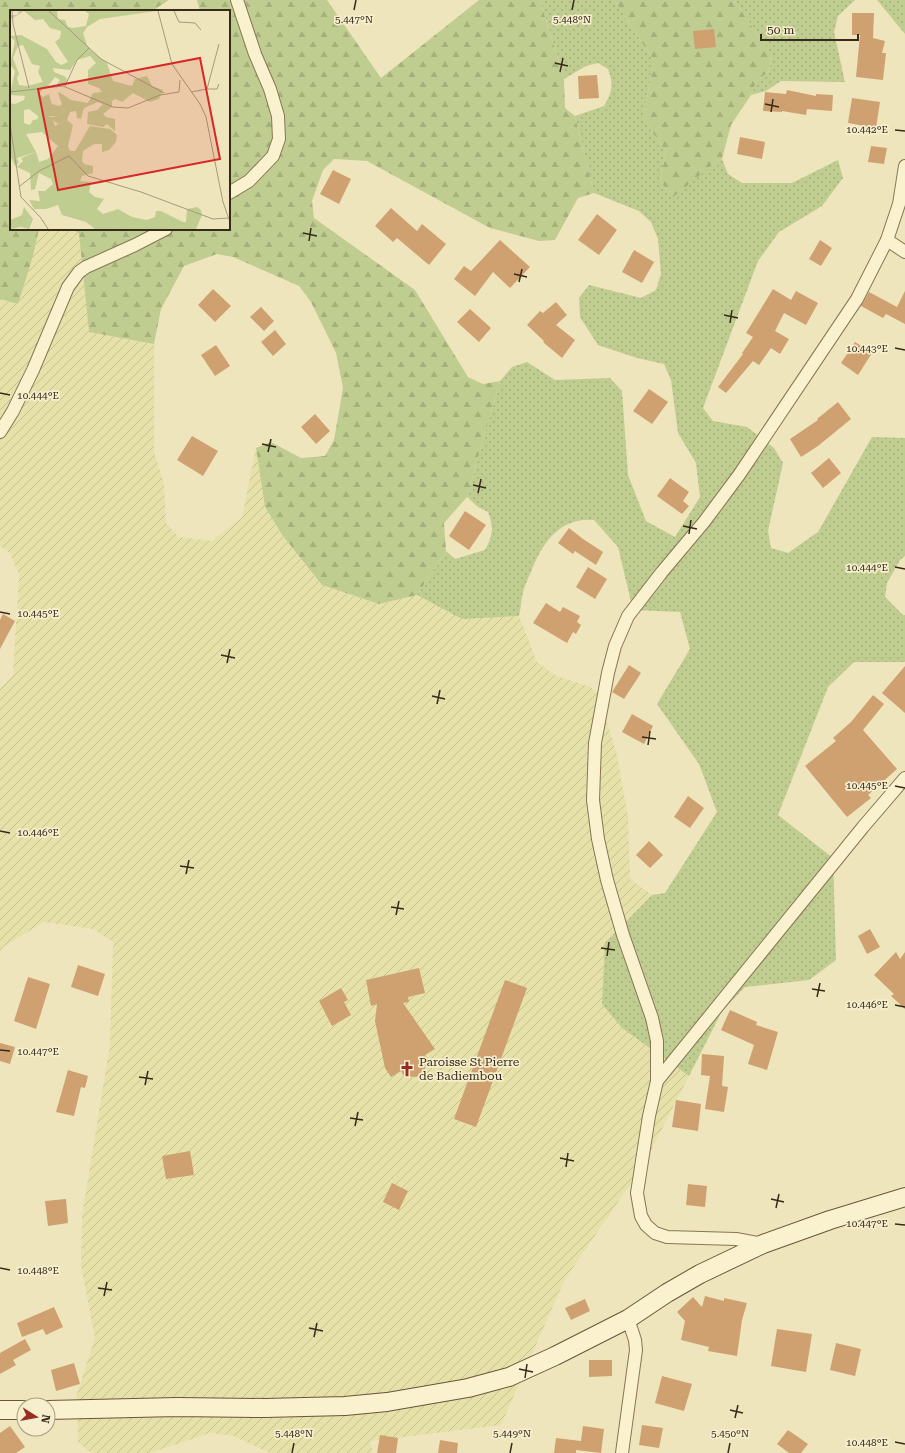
<svg xmlns="http://www.w3.org/2000/svg" width="905" height="1453" viewBox="0 0 905 1453" font-family="'Roboto Serif',serif">
<defs>
<pattern id="farmland-furrows" width="10" height="10" patternUnits="userSpaceOnUse"><rect width="10" height="10" fill="#e5e1a9"/><path d="M-1 1l2-2M0 10L10 0M9 11l2-2" fill="none" stroke="#c5c191"/></pattern>
<pattern id="grass-dots" width="8" height="8" patternUnits="userSpaceOnUse"><rect width="8" height="8" fill="#c0cd90"/><path d="M2 2h.1M6 6h.1" fill="none" stroke="#a6b07c" stroke-width="1.8" stroke-linecap="round"/></pattern>
<pattern id="forest-firs" width="22" height="20" patternUnits="userSpaceOnUse"><rect width="22" height="20" fill="#c0cd90"/><path d="M5 1l3.5 6h-7zM16 11l3.5 6h-7z" fill="#a6b07c"/></pattern>
</defs>
<rect width="100%" height="100%" fill="#efe5bc"/>
<path fill="url(#farmland-furrows)" d="M39 229H73L79 234 89 332 154 344V452L164 484 166 523 179 537 212 541 242 517 256 448 265 507 283 536 322 585 379 604 417 595 462 619 519 616 537 662 556 676 591 687 599 696 617 755 628 817 630 879 652 895 605 943 622 1028 689 1076 643 1166 565 1279 501 1425 370 1441 373 1453H270L233 1436 210 1433 150 1453H91L78 1442 77 1394 95 1338 81 1266 82 1216 110 1044 113 942 93 929 44 922 3 947 0 953V689L13 675 19 574 9 552 0 546V299L18 304 33 256Z"/>
<g fill="url(#grass-dots)">
<path d="M540 0H614L654 61 643 118 666 152 660 180 672 197 717 161 722 159 728 174 742 183H792L838 160 843 178 822 206 779 232 758 261 703 408 713 421 747 427 774 448 783 463 768 531 771 548 788 553 818 532 872 437 905 438V556L900 560 887 583 885 597 903 615H905V662H854L828 687 778 815 833 858 836 960 809 980 745 987 722 1011 689 1076 622 1028 602 1004 605 943 652 895 665 893 717 812 699 764 657 704 690 649 680 612 633 610 618 547 594 520C560 517 542 543 531 572 528 578 525 585 523 592 521 600 521 608 519 616L462 619 417 595 446 551 455 559 485 550C493 535 494 528 488 512L478 507 467 497 500 381 512 367 527 362 555 380 610 378 622 391 628 475 646 521 675 537 700 497 696 463 678 433 671 380 664 364 637 358 598 345 580 317 579 298 589 285 641 298 656 290 661 274 658 239 651 222 639 211 594 193 575 116 604 106C612 92 614 85 608 69L598 63 586 66 564 79Z"/>
<path d="M734 0H855L838 16 834 32 845 82 781 81 766 91 751 95 756 82 769 71 772 56Z"/>
<path d="M877 0H905V34Z"/>
</g>
<g fill="url(#forest-firs)">
<path d="M0 0H169L152 11H11V229H39L33 256 18 304 0 299Z"/>
<path d="M197 0H327L381 78 479 0H540L564 79 565 108 575 116 594 193 578 198 555 240 539 241 490 228 367 161 334 159 323 170 312 201 314 218 415 290 468 377 483 384 500 381 467 497 444 523 446 551 417 595 379 604 322 585 283 536 265 507 256 448 271 442 301 458 325 456 334 440 343 388 336 353 311 302 299 286 233 257 217 254 184 266 161 309 154 344 89 332 79 234 73 229H229V11H200Z"/>
<path d="M614 0H734L772 56 769 71 756 82 751 95 731 125 722 159 717 161 672 198 660 180 666 152 643 118 654 61Z"/>
</g>
<g fill="#cfa170">
<path d="M852 13H874L873 38 885 41 882 53H886L883 80 856 77 860 35H852Z"/>
<path d="M714 29 716 47 695 49 693 31Z"/>
<path d="M597 75 599 98 579 99 578 76Z"/>
<path d="M787 90 816 96V94L833 95 832 111 807 109 806 115 782 111V112L763 111 765 92 786 94Z"/>
<path d="M852 98 880 102 876 128 848 123Z"/>
<path d="M740 137 765 142 762 159 737 154Z"/>
<path d="M871 146 887 148 884 164 868 162Z"/>
<path d="M333 170 351 179 339 204 320 194Z"/>
<path d="M391 208 417 231 422 224 446 244 429 265 397 238 393 242 375 226Z"/>
<path d="M597 214 617 230 599 255 578 240Z"/>
<path d="M500 240 530 267 510 288 493 272 475 296 454 279 464 266 471 271Z"/>
<path d="M820 240 832 248 821 266 809 259Z"/>
<path d="M634 250 654 262 642 283 622 272Z"/>
<path d="M213 289 231 306 215 322 198 305Z"/>
<path d="M773 289 791 300 796 291 818 303 806 325 784 313 775 331 789 339 780 354 771 348 759 365 753 361 726 393 718 387 743 354 742 353 753 337 746 333Z"/>
<path d="M905 291V324L886 314 883 318 861 306 869 292 897 307Z"/>
<path d="M556 302 567 315 556 325 575 340 562 358 543 342 544 341 527 325 540 311 543 313Z"/>
<path d="M261 307 274 321 264 331 250 317Z"/>
<path d="M470 309 491 328 479 342 457 322Z"/>
<path d="M275 330 286 344 273 356 261 342Z"/>
<path d="M855 342 872 353 858 375 841 363Z"/>
<path d="M216 345 230 366 215 376 201 355Z"/>
<path d="M649 389 668 402 652 424 633 411Z"/>
<path d="M838 402 851 419 818 446 801 457 790 439 818 420 817 419Z"/>
<path d="M315 414 330 431 316 444 301 427Z"/>
<path d="M192 436 218 451 203 476 177 460Z"/>
<path d="M829 458 841 473 823 488 811 473Z"/>
<path d="M670 478 689 492 683 501 689 506 682 514 657 496Z"/>
<path d="M465 511 486 525 469 550 449 536Z"/>
<path d="M569 528 583 539 603 552 596 565 575 551 573 554 558 543Z"/>
<path d="M588 567 607 579 595 599 576 587Z"/>
<path d="M546 603 560 612 563 607 580 616 577 622 581 625 576 634 573 632 567 643 533 623Z"/>
<path d="M3 614 15 621 0 649V620Z"/>
<path d="M629 665 641 673 624 699 612 692Z"/>
<path d="M905 666V713L882 693Z"/>
<path d="M873 695 884 704 863 730 897 769 868 795 871 798 847 817 805 766 836 741 833 738 851 722Z"/>
<path d="M632 714 653 726 644 744 622 732Z"/>
<path d="M688 796 704 808 690 828 674 817Z"/>
<path d="M649 841 663 855 650 868 636 855Z"/>
<path d="M870 929 880 947 867 954 858 936Z"/>
<path d="M896 952 900 959 905 952V1009L891 996 894 994 874 975Z"/>
<path d="M78 965 105 974 98 996 71 987Z"/>
<path d="M419 968 425 993 408 997 409 1002 403 1003 435 1049 425 1055 428 1059 423 1074 416 1077 404 1076 401 1071 391 1077 385 1068 375 1021 377 1004 371 1006 366 980Z"/>
<path d="M28 977 50 984 36 1029 14 1021Z"/>
<path d="M505 980 527 988 476 1127 454 1119Z"/>
<path d="M341 988 348 1000 344 1002 351 1015 332 1026 319 1001Z"/>
<path d="M730 1010 757 1022 756 1025 778 1032 767 1070 748 1064 754 1045 721 1030Z"/>
<path d="M0 1043 15 1047 10 1064 0 1061Z"/>
<path d="M702 1054 724 1056 722 1086 728 1087 724 1112 705 1109 710 1076 701 1075Z"/>
<path d="M68 1070 88 1076 85 1088 81 1087 74 1116 56 1112Z"/>
<path d="M676 1100 701 1104 698 1131 672 1127Z"/>
<path d="M190 1151 194 1175 166 1179 162 1156Z"/>
<path d="M392 1183 408 1191 399 1210 383 1202Z"/>
<path d="M688 1184 707 1186 705 1207 686 1205Z"/>
<path d="M66 1199 68 1223 48 1226 45 1201Z"/>
<path d="M705 1296 724 1301V1298L747 1303 742 1320 737 1356 708 1351 709 1347 681 1340 685 1321 677 1312 693 1297 702 1307Z"/>
<path d="M585 1299 590 1311 571 1320 565 1308Z"/>
<path d="M54 1307 63 1327 46 1335 43 1329 22 1337 17 1323Z"/>
<path d="M777 1329 812 1334 806 1372 771 1366Z"/>
<path d="M25 1339 31 1350 13 1360 16 1365 0 1374V1353Z"/>
<path d="M836 1343 861 1349 855 1376 830 1370Z"/>
<path d="M589 1360H612V1376L589 1377Z"/>
<path d="M74 1363 80 1384 56 1391 51 1370Z"/>
<path d="M662 1376 692 1384 684 1411 655 1403Z"/>
<path d="M642 1425 663 1428 659 1448 639 1445Z"/>
<path d="M10 1426 25 1447 16 1453H0V1433Z"/>
<path d="M583 1426 604 1429 601 1453 576 1450V1453H554L556 1438 581 1441Z"/>
<path d="M788 1430 808 1444 801 1453H789L777 1444Z"/>
<path d="M380 1435 398 1438 396 1453H377Z"/>
<path d="M440 1440 458 1443 457 1453H438Z"/>
</g>
<g fill="none" stroke-linecap="round" stroke-linejoin="round">
<defs>
<g id="street">
<path d="M229 193 249 181 273 156 279 139 278 116 270 89 255 54 237 0"/>
<path d="M887 240 905 252"/>
<path d="M0 432 13 411 33 370 68 287 79 272 86 267 135 245 166 229"/>
<path d="M657 1081 863 827 905 778"/>
<path d="M763 1244 736 1239 667 1237 655 1233 646 1225 641 1216 637 1193 649 1116 657 1081V1041L652 1018 623 935 607 880 598 839 593 800 595 743 608 673 615 646 628 616 662 572 704 522 739 475 857 299 887 240 899 204 905 166"/>
<path d="M622 1453 636 1350 635 1340 628 1319"/>
</g>
<g id="secondary">
<path d="M0 1410H24"/>
<path d="M48 1410 177 1407 265 1408 345 1406 387 1402 468 1388 509 1377 555 1356 628 1319 667 1293 700 1274 763 1244 830 1220 905 1197"/>
</g>
</defs>
<use href="#street" stroke="#877555" stroke-width="14"/>
<use href="#secondary" stroke="#695539" stroke-width="20"/>
<use href="#street" stroke="#faf1cf" stroke-width="12"/>
<use href="#secondary" stroke="#faf1cf" stroke-width="18"/>
</g>
<path fill="none" stroke="#362a1b" stroke-width="1.5" d="M354 10 356 0M572 10 574 0M555 63 568 66M560 72 563 58M765 104 779 107M771 112 773 99M895 130 905 131M303 233 317 236M309 241 311 228M514 274 527 277M519 282 522 269M724 315 738 318M730 323 732 310M895 348 905 350M0 393 10 395M262 444 276 447M268 452 271 439M473 485 486 488M478 493 481 479M683 526 697 529M689 534 691 520M895 567 905 569M0 612 10 614M221 655 235 658M227 663 230 649M432 696 445 699M437 704 440 690M642 737 656 739M648 745 650 731M895 786 905 788M0 831 10 833M180 866 194 868M186 874 189 860M391 907 404 909M396 915 399 901M601 948 615 950M607 956 609 942M812 989 825 991M817 997 820 983M895 1005 905 1007M0 1050 10 1051M139 1077 153 1079M145 1085 148 1071M350 1118 363 1120M355 1126 358 1112M560 1158 574 1161M566 1167 568 1153M771 1199 784 1202M776 1208 779 1194M895 1224 905 1225M0 1268 10 1270M98 1288 112 1290M104 1296 107 1282M309 1328 323 1331M314 1337 317 1323M519 1369 533 1372M525 1378 527 1364M730 1410 743 1413M735 1418 738 1405M895 1442 905 1444M292 1453 294 1443M510 1453 512 1443M728 1453 730 1443"/>
<defs>
<symbol id="church-bare" viewBox="-9 -9 18 18"><path d="M-1.2-6h2.4v3.5h3.3v2.4h-3.3V6h-2.4V-.1h-3.3v-2.4h3.3Z" fill="#982e23" stroke="#f6eecc" stroke-width="2.5" paint-order="stroke"/></symbol>
</defs>
<g fill-rule="evenodd">
<use href="#church-bare" x="396" y="1058" width="22" height="22"/>
</g>
<g text-anchor="middle" stroke-width="3.5" stroke-linejoin="round" paint-order="stroke">
<g font-size="12" fill="#362a1b" stroke="#f6eecc" text-anchor="start">
<text x="419" y="1066">Paroisse St Pierre<tspan x="419" dy="14">de Badiembou</tspan></text>
</g>
</g>
<g transform="translate(10 10)">
<rect width="220" height="220" fill="#efe5bc"/>
<path d="M9 1H47L48 9 55 10 58 17 63 18 76 16 79 4 75 1H147L90 9 77 17 73 23 78 38 97 53 103 71 122 76 125 69 137 66 142 76 153 80 149 89 140 92 123 83 112 92 105 89 102 91V97L93 104 96 107 105 109V121L97 114 93 117 77 114 78 102 87 100 93 94 88 92 74 98 71 109 67 108 66 101 60 102 57 110 48 114 43 110 45 116 32 122 16 124 26 142 7 148 9 153 5 156 0 145V93L5 94 14 90 15 86 0 85 5 61 0 55 5 31 0 26 11 25 37 39 46 52 51 55 58 52 45 32 50 28 51 21 40 18 33 9 25 10 14 1 0 10V5H7ZM13 35 22 54 30 56 28 62 33 72 17 76 9 75 7 68 9 64 3 48 8 36ZM80 46 86 53 78 60V74L89 78 92 82 83 83 78 93 61 90 49 82 48 83 52 94 50 96 55 101 47 106 23 110 20 115 14 113V100L19 99 28 106 42 95 39 84 33 87 29 84 34 77 38 76 45 67 50 70 47 74H55L57 70 56 67 44 62 43 58 60 60 67 50Z" fill="#c0cd90" fill-rule="evenodd"/>
<path d="M37 93 50 96 55 101 47 106H40L34 113H27L29 101ZM57 110 63 115 58 136 60 141H65L80 116 100 119 107 125 106 132 99 140 92 142V134H84L73 141 72 151 74 154 83 156V163L72 166 70 171 81 172 79 182 85 187 94 189 87 199 93 204 108 199 122 207 137 210 145 207 146 201H151L173 212H176L177 199 187 197 191 200 192 205 186 219H85L76 212 52 205 48 195 36 199H24L19 190 30 191 28 181H35L43 174 41 169 29 163 25 179 21 180 20 163 7 157 13 151 11 148 26 142 29 152 38 149 48 136 32 122ZM14 197 23 209 19 219 11 217 0 219V210L12 205Z" fill="#c0cd90"/>
<path fill="none" stroke="#a59a7c" stroke-width="1" d="M2 1 3 14 19 78M39 1 91 49 154 83M148 1 162 54 190 94 196 107 213 192 220 212M164 1 169 12 185 13 191 20M55 76 67 50 79 38M197 79H207L209 74M0 82 53 76 103 97 118 98 150 85 169 82 170 70M181 82 197 79 209 34M0 114 11 187 31 208 38 219M10 176 29 161 59 146 78 166 131 182 203 209 218 208"/>
<path fill="#d62828" fill-opacity="0.15" stroke="#d62828" stroke-width="2" d="M190 48 210 149 48 180 28 79Z"/>
<rect width="220" height="220" fill="none" stroke="#362a1b" stroke-width="2"/>
</g>
<g font-size="10" text-anchor="middle" fill="#362a1b" stroke="#f6eecc" stroke-width="3.5" stroke-linejoin="round" paint-order="stroke">
<text x="354" y="23">5.447°N</text>
<text x="572" y="23">5.448°N</text>
<text x="867" y="133">10.442°E</text>
<text x="867" y="352">10.443°E</text>
<text x="38" y="399">10.444°E</text>
<text x="867" y="571">10.444°E</text>
<text x="38" y="617">10.445°E</text>
<text x="867" y="789">10.445°E</text>
<text x="38" y="836">10.446°E</text>
<text x="867" y="1008">10.446°E</text>
<text x="38" y="1055">10.447°E</text>
<text x="867" y="1227">10.447°E</text>
<text x="38" y="1274">10.448°E</text>
<text x="294" y="1437">5.448°N</text>
<text x="512" y="1437">5.449°N</text>
<text x="730" y="1437">5.450°N</text>
<text x="867" y="1446">10.448°E</text>
</g>
<g transform="translate(36 1417) rotate(101)"><circle r="19" fill="#f6eecc" stroke="#a9a085"/>
<path d="M0-3L7 15L0 10L-7 15Z" fill="#982e23"/>
<text y="-6" font-size="11" font-weight="bold" text-anchor="middle" fill="#362a1b">N</text>
</g>
<path d="M761 34v6h97v-6" fill="none" stroke="#362a1b" stroke-width="2"/>
<text x="767" y="34" font-size="12" fill="#362a1b" stroke="#f6eecc" stroke-width="3" paint-order="stroke">50 m</text>
</svg>
